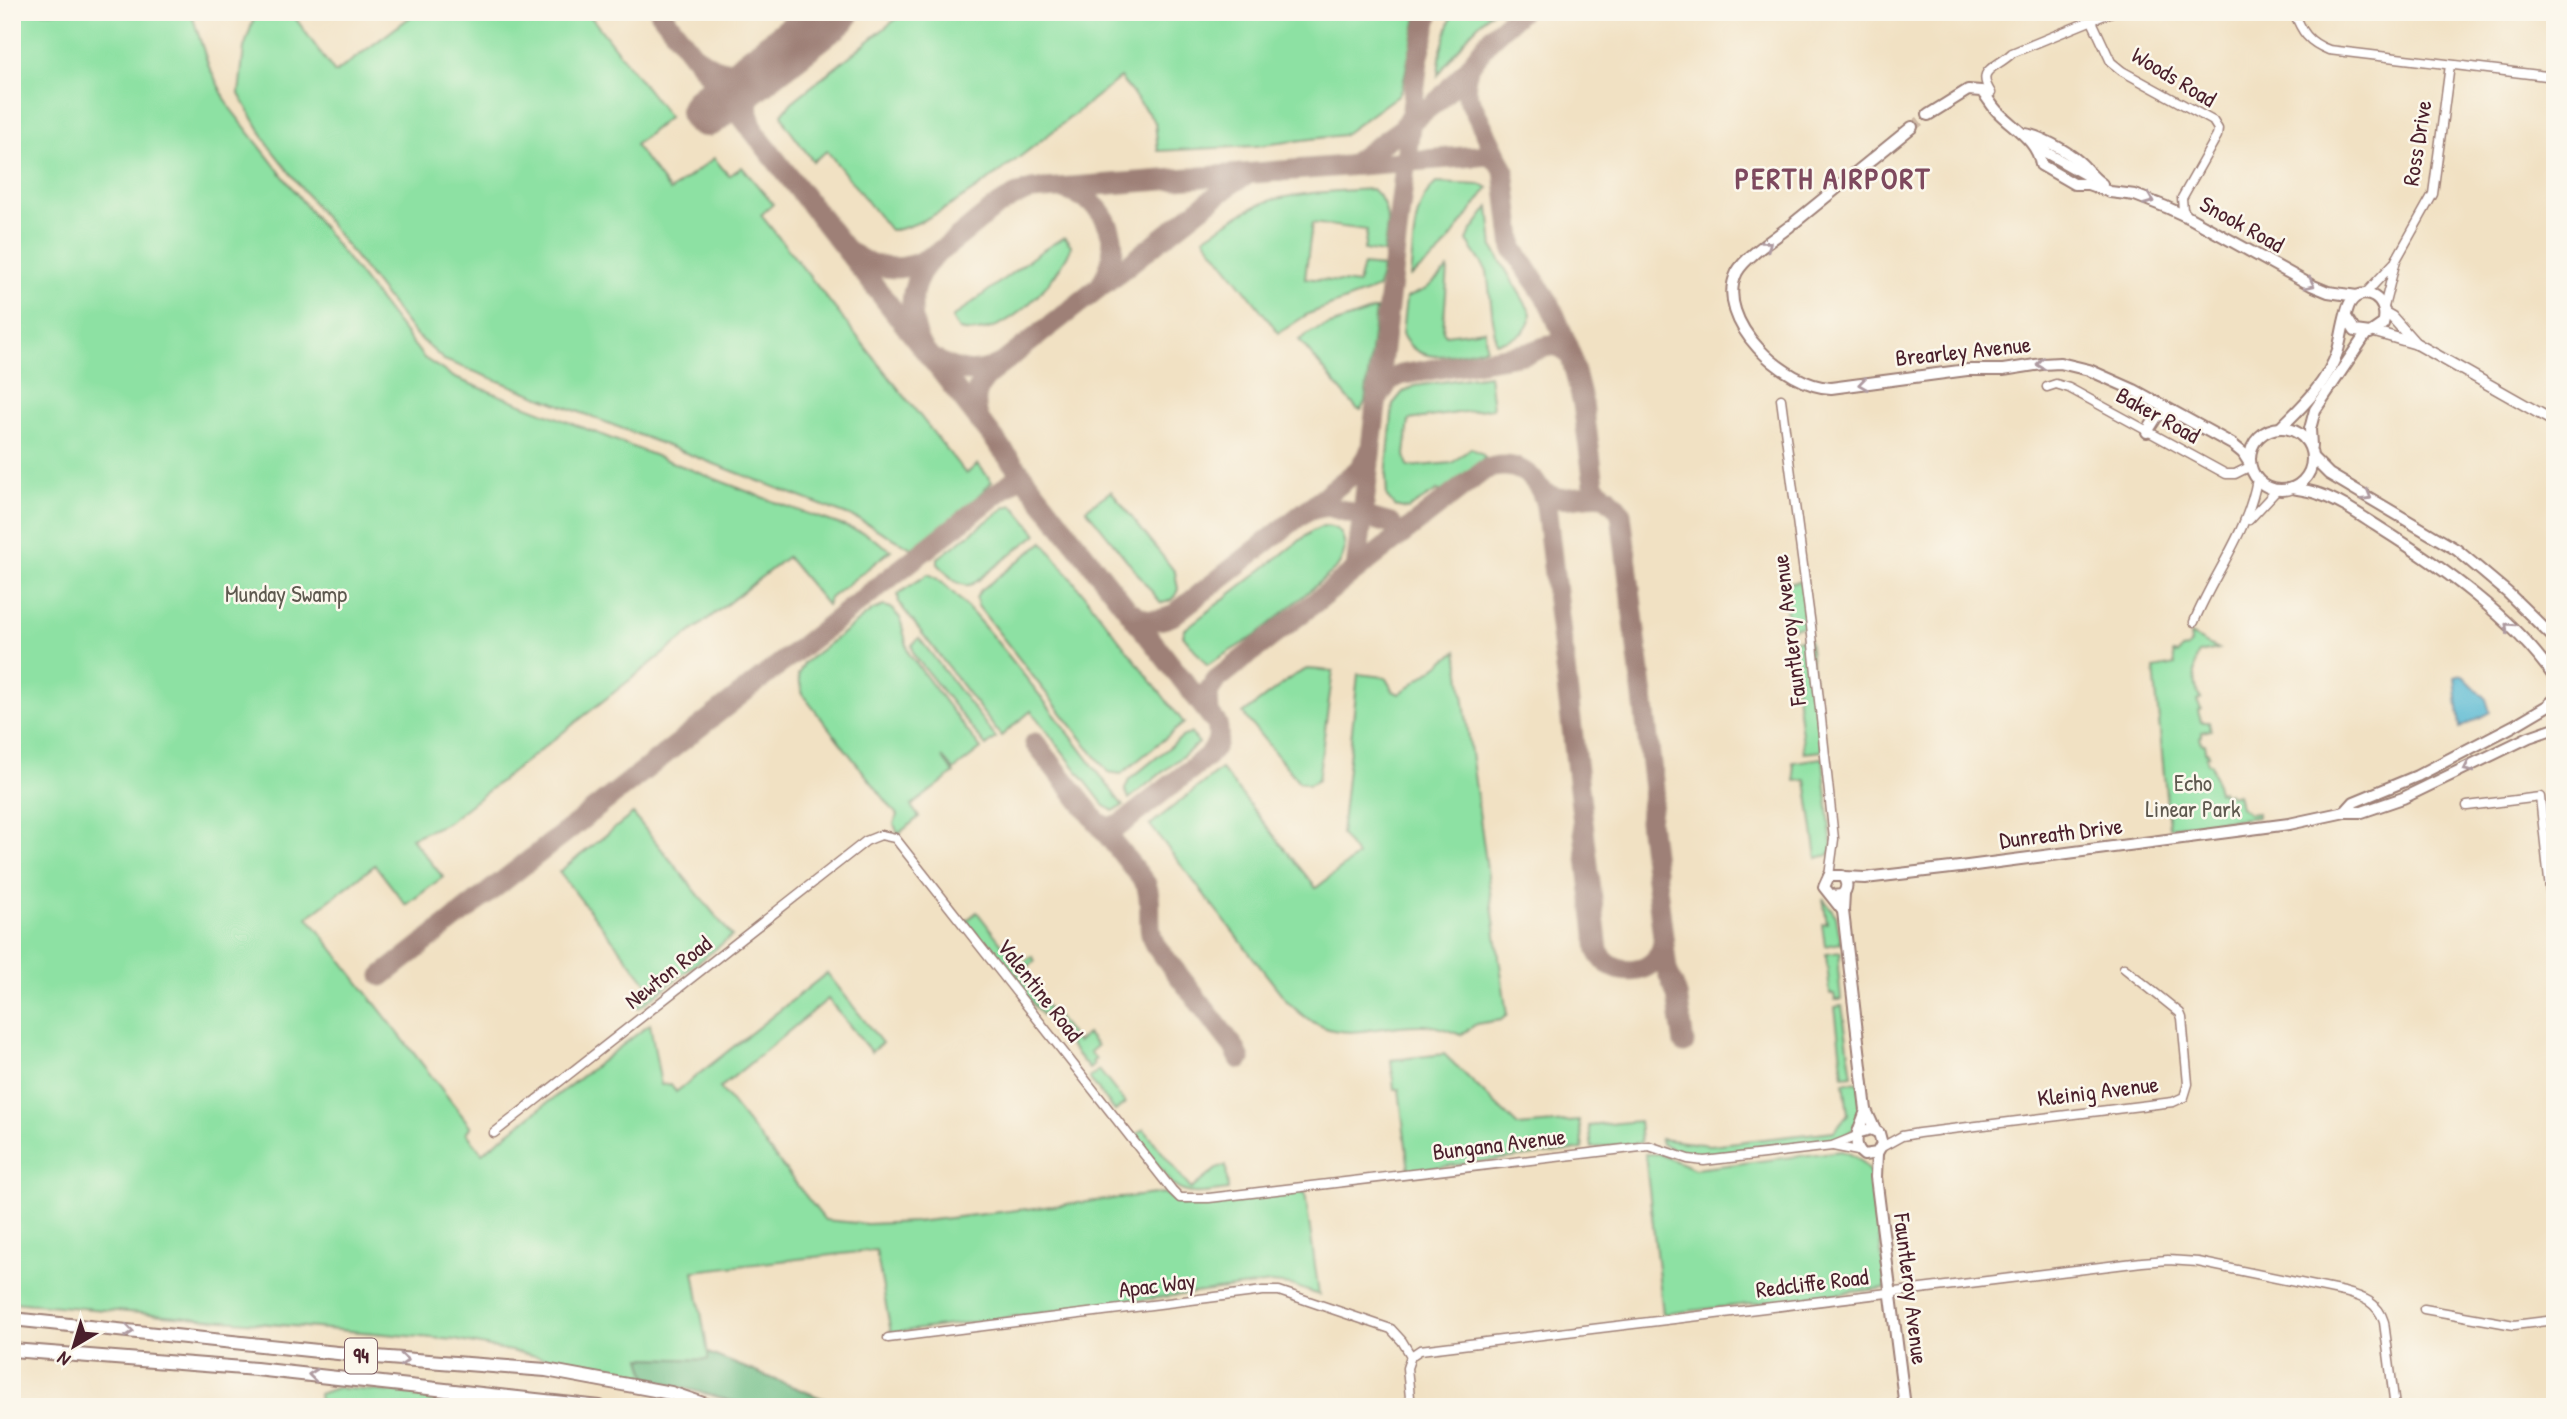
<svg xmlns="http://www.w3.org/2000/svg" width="2567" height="1419" viewBox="0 0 2567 1419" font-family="'Patrick Hand',sans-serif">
<rect width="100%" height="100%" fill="#fbf7ec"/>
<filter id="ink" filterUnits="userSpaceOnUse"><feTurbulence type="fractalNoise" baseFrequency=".0143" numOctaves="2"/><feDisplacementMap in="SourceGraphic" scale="14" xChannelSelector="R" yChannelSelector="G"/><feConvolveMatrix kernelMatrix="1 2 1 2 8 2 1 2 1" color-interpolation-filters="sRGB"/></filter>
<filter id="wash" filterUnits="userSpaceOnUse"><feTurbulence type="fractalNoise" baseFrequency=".00686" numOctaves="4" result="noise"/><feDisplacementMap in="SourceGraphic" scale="28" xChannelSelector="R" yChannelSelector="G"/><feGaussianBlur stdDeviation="1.57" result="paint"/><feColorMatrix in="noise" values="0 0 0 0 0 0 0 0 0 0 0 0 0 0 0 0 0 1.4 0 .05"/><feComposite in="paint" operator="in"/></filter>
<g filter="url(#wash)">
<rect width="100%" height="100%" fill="#f1e1c3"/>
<g fill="#8de1a3" stroke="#6c8067" stroke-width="2">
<path d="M12 12H191L209 67 230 108 424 358 455 378 777 503 864 533 891 550 829 599 827 605 787 557 447 823 411 838 443 877 406 905 375 865 308 917 471 1127 466 1132 482 1153 650 1024 661 1085 671 1084 676 1092 827 973 882 1043 871 1052 828 999 720 1088 825 1220 867 1224 915 1222 1164 1193 1182 1205 1305 1192 1319 1295 1291 1285 1271 1283 891 1333 876 1250 694 1271 709 1360 641 1358 647 1378 455 1340 12 1302Z"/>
<path d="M256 12H291L335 73 417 12H587L669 117 635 145 670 191 714 158 729 176 742 167 773 204 761 215 966 474 978 464 992 482 974 500 913 549 860 520 444 360 414 333 269 146 239 94 244 48Z"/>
<path d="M905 12H1418L1402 89 1398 95 1343 135 1255 146 1158 151 1155 122 1120 78C1075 112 940 230 890 230L827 151 813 161 786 125 782 114 792 102Z"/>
<path d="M1453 12H1491L1472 31 1438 75 1441 50Z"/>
<path d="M1436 183 1481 185 1488 188 1439 254 1410 277C1414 246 1411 205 1436 183Z"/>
<path d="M1372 189C1393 207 1387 228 1383 253L1364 250 1367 230 1312 223 1305 278 1358 284 1363 265 1382 267 1378 288 1308 314 1279 333 1204 238C1225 224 1248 207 1272 200 1305 192 1338 191 1372 189Z"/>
<path d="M1489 207 1493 248 1531 313C1529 335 1516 338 1496 343L1487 271 1467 241 1470 233Z"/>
<path d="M1064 237 1071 245 1070 251C1051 286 1005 341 959 330L952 318 1037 254Z"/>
<path d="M1448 269 1443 331 1446 335 1485 330 1486 348C1456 354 1418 368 1402 334L1406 298 1426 289Z"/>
<path d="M1376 309 1365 402 1361 410 1357 409 1299 340 1313 331Z"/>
<path d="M1489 375 1493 408 1409 420 1405 455 1408 467 1452 463 1471 448 1483 455 1485 458 1443 491H1437L1408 509 1394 506 1387 497 1386 477 1393 404 1403 392 1415 386Z"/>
<path d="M1111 491 1175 572 1178 589C1176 597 1170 602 1161 603L1086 509Z"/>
<path d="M1013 505 1037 534 973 584C958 590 948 574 938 564V558L1006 507Z"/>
<path d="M1323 526C1349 526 1348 552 1337 568L1255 636 1207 665 1183 635 1185 629 1312 531Z"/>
<path d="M1043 542 1184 723 1121 774 1108 772 978 606 976 598 980 591Z"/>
<path d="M928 574C961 583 1094 768 1123 806L1113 811 1104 805 1031 711 1001 736 899 603 898 594Z"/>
<path d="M1805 581 1811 626 1789 629 1783 584Z"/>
<path d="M884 606 891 608 900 618 909 654 981 749 954 770 942 757 954 773 911 806 919 817 898 834 894 824 897 815 803 695 798 675 804 663 873 610Z"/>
<path d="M2190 635 2218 649 2199 653C2192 662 2195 693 2201 699L2197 701 2201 709 2198 711 2201 722H2209L2211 730 2202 732V736L2200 737 2202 744H2205V752H2208L2209 755 2206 756 2208 763H2211L2218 792 2222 791 2223 795 2229 793 2230 796 2237 794 2240 807 2249 814 2257 813V817L2169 827 2154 669 2175 665 2173 653 2178 654 2182 649 2188 648 2191 643Z"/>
<path d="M919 638 996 738 986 746 914 655 912 645Z"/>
<path d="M1809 639 1822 751 1804 753 1791 641Z"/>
<path d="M1457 651 1507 1015 1501 1020 1476 1024 1461 1035C1449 1031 1437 1025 1424 1025 1365 1023 1338 1053 1287 1001L1150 825 1221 769 1316 888 1357 856 1341 834 1358 674 1385 677 1393 691 1399 694Z"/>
<path d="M1307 669 1333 671 1318 780 1309 785 1299 782 1243 714 1293 676Z"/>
<path d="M1191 733 1199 743 1129 799 1125 789 1129 780 1182 737Z"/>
<path d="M1823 758 1832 848 1829 855 1817 858 1806 780 1795 781 1793 762Z"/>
<path d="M633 814 732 936 639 1008 636 1005 653 991 559 872Z"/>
<path d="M1823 898 1836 916 1841 943 1825 946 1822 924 1827 923Z"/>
<path d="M977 912 1019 966 1032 956 1035 961 1021 973 1049 1009 1042 1015 966 921Z"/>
<path d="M1841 952 1838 968 1841 1000H1835L1834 994H1830L1826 954Z"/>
<path d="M1842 1006 1852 1075 1843 1076 1835 1007Z"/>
<path d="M1054 1013 1077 1042 1087 1034 1097 1046 1090 1052 1096 1059 1092 1062 1094 1065 1089 1069 1048 1018Z"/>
<path d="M1444 1054 1518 1126 1579 1121 1583 1149 1409 1171 1399 1089H1394L1391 1060Z"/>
<path d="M1099 1070 1125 1103 1115 1111 1089 1078Z"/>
<path d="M1844 1082 1859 1083C1861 1113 1863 1130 1832 1142L1707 1157 1680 1152 1662 1144 1660 1139 1710 1145 1834 1131 1848 1114Z"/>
<path d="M1639 1121 1641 1143 1592 1148 1589 1126Z"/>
<path d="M1144 1129 1191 1189 1219 1167 1226 1166 1228 1190C1210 1192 1190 1198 1174 1186L1135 1136Z"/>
<path d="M1841 1151C1856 1155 1862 1161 1871 1174L1886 1288 1663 1314 1645 1154H1659L1695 1169Z"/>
<path d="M336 1388 526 1401 564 1407H320L319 1394Z"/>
</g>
<path fill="#72bf89" stroke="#5e6f5a" stroke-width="2" d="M708 1353 844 1407H754L647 1378 641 1358 708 1360Z"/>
<path fill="#53b7d2" stroke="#4e6b7e" stroke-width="2" d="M2462 675 2486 699 2490 712 2460 728 2455 677Z"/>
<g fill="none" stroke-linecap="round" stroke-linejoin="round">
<g stroke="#9e8077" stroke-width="21">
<path d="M660 12 1217 724C1221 739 1216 749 1204 759L1119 826 1107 827 1097 822"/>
<path d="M1520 12 1492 37 1468 68 1465 82 1468 97 1504 170 1513 248 1550 304 1569 349 1583 404 1594 484C1600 497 1615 499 1621 514L1654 789 1649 821 1667 970 1677 995 1684 1043"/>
<path d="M699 59C724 79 750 72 775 58"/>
<path d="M752 126C742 102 751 81 769 64"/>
<path d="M1404 127 1440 99 1468 68"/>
<path d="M1354 163 1403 128 1411 114"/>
<path d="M1066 190C1108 201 1126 246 1102 282"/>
<path d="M852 254C928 304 968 205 1032 190L1490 155 1502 165"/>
<path d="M917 335C907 307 911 276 935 256"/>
<path d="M936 360C956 372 976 376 998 365"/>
<path d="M1378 398 1389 381 1400 375 1529 353C1545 346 1560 339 1572 358"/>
<path d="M979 419C972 400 976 387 990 373L1235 181 1245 176"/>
<path d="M1541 489C1560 509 1584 490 1608 497"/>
<path d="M1309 510 1327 506 1391 524"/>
<path d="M1356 570 1418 60 1429 12"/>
<path d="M1132 612C1145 622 1157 622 1172 616L1358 470 1369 453"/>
<path d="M1209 713 1208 692 1216 680 1484 470C1515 458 1539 475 1546 506L1598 951C1612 981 1659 976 1663 942"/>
<path d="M1035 743 1146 884C1154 904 1145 926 1155 945L1234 1047 1240 1059"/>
<path d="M382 976 1022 474"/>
</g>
<path stroke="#9e8077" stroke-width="52" d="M706 111 833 12"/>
</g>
</g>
<g filter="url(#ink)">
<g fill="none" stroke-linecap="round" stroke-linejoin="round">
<path stroke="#d0baa5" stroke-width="10" stroke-dasharray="10 5" stroke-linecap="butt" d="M1912 127 1928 115"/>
<defs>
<g id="minor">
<path d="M2294 12C2302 32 2308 42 2329 50L2555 77"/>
<path d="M2092 21 2111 62 2122 71 2213 121 2218 129 2217 136 2182 198 2183 210 2188 216"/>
<path d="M1991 93C1975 68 1996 69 2012 53L2112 12"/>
<path d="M2364 295 2394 263"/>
<path d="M2384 307 2396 260 2433 194 2450 65"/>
<path d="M2047 387 2056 384 2069 388 2226 474H2235L2251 466"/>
<path d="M1781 399 1811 626 1834 839 1829 876"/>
<path d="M2249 520 2277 490"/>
<path d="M2194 622C2214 573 2248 532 2257 479"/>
<path d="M2467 806 2540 797 2555 936"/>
<path d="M494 1133 866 841 881 835 895 838 1172 1190 1180 1198H1209L1649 1146 1688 1159 1704 1161 1832 1146 1857 1136"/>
<path d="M1833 1146 1858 1151"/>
<path d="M1882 1147 1902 1136 1919 1133 2173 1102 2184 1097 2188 1084 2182 1018 2180 1013 2124 968"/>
<path d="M2424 1309 2514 1325 2555 1320"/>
<path d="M888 1338 1263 1291H1279L1391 1329 1402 1341 1411 1356"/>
<path d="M1411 1356 1420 1350 2142 1262 2168 1260 2198 1262 2344 1292C2363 1297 2378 1302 2384 1322L2395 1407"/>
<path d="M1411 1356 1407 1368 1411 1407"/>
</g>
<g id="tertiary">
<path d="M2385 313 2392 317 2416 344"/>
<path d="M2375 332 2417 344 2555 422"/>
</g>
<g id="secondary">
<path d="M1928 115 1968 90 1981 91C1988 97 1992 107 1999 113 2015 129 2038 141 2041 165L2074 184H2088L2110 192 2135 195 2166 207 2190 218 2311 285 2328 292 2357 296"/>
<path d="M2024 134C2038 135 2067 151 2078 161 2088 169 2090 176 2102 184"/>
<path d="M2037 141 2047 153 2086 175"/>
<path d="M1795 222 1912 127"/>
<path d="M1790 226C1775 238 1746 256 1737 272 1713 321 1786 387 1831 388L1967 370H2003L2042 364 2060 363 2089 370 2134 390 2232 444 2243 453 2250 464"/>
<circle cx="2281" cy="459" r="31"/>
<path d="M2280 428C2303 406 2328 382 2338 350 2341 340 2345 311 2350 303 2363 283 2391 300 2383 324L2370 333 2355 331 2346 317"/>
<path d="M2147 432 2157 416 2167 414 2175 417"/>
<path d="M2311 446 2310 429 2315 410 2366 334"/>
<path d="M2312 457 2329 474 2457 550 2508 593 2555 639"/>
<path d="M2293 488C2301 490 2311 491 2319 494 2340 501 2361 516 2380 528 2442 567 2513 617 2555 678"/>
<path d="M2345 812 2354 802 2417 776 2513 726 2547 706 2555 699"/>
<path d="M1844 877 1865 878 1960 867 2289 824 2345 812H2362L2403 798 2529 737 2555 728"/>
<path d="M1844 893 1843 911 1866 1110 1875 1130"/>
<path d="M1832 896 1842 895C1848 889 1848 882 1842 876H1829L1824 887 1843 911"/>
<path d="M1860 1132 1871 1129 1879 1133 1882 1144 1877 1153 1864 1155C1848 1144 1862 1125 1866 1110"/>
<path d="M1877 1153 1876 1177 1905 1407"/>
</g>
<g id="trunk">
<path d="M12 1319 376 1357 546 1370 671 1393 712 1407"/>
<path d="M12 1350 256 1369 600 1407"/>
</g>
</defs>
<use href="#minor" stroke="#9e8077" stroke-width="11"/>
<use href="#tertiary" stroke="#9e8077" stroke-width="13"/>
<use href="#secondary" stroke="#9e8077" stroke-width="14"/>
<use href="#trunk" stroke="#9e8077" stroke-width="16"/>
<use href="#minor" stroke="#fff" stroke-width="8"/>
<use href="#tertiary" stroke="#fff" stroke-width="10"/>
<use href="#secondary" stroke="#fff" stroke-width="10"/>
<use href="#trunk" stroke="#fff" stroke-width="12"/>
</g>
<defs><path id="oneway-chevron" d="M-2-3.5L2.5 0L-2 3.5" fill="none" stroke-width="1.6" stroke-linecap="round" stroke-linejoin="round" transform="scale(1.75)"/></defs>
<g stroke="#ae9aa0">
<use href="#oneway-chevron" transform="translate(2149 200) rotate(21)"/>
<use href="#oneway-chevron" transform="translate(1767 245) rotate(-38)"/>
<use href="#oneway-chevron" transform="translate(2310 284) rotate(26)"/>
<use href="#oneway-chevron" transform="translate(2041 364) rotate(173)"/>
<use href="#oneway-chevron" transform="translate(1863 384) rotate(172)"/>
<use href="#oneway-chevron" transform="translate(2367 496) rotate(31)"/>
<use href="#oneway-chevron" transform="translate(2509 627) rotate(-137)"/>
<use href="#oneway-chevron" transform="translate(2468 768) rotate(154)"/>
<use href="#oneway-chevron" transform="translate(129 1331) rotate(6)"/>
<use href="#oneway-chevron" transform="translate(404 1360) rotate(4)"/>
<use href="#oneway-chevron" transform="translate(313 1375) rotate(-174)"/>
</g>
</g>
<g text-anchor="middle" stroke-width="5" stroke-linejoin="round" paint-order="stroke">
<rect fill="#fbf7ec" stroke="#7f6065" stroke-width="2" x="345" y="1338.5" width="32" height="35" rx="5"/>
<g font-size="21" font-weight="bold" fill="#4a1f2b">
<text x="361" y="1363">94</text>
</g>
<g font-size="23" fill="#4a1f2b" stroke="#fbf7ec">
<text transform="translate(2174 77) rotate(31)" y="8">Woods Road</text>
<text transform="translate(2417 143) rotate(-81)" y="8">Ross Drive</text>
<text transform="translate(2242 224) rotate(29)" y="8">Snook Road</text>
<text transform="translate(1963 351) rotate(-6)" y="8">Brearley Avenue</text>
<text transform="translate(2158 415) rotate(29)" y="8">Baker Road</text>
<text transform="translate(1789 630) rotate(-97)" y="8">Fauntleroy Avenue</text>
<text transform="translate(2061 833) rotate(-7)" y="8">Dunreath Drive</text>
<text transform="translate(668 972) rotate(-38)" y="8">Newton Road</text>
<text transform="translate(1040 990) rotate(52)" y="8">Valentine Road</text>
<text transform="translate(2098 1091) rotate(-7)" y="8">Kleinig Avenue</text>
<text transform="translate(1499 1144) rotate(-7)" y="8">Bungana Avenue</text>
<text transform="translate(1812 1283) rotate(-7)" y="8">Redcliffe Road</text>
<text transform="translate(1157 1285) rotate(-7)" y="8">Apac Way</text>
<text transform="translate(1911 1289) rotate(83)" y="8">Fauntleroy Avenue</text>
</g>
<g font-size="23" fill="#5e594f" stroke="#fbf7ec">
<text x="286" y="602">Munday Swamp</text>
<text x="2193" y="791">Echo<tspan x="2193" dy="26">Linear Park</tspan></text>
</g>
<g font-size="30" font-weight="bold" letter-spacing="2" fill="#7e495e" stroke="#fbf7ec">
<text x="1833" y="189">PERTH AIRPORT</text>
</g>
</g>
<rect width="2567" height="1419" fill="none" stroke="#fbf7ec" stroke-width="42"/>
<g transform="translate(74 1346) rotate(218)" stroke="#fbf7ec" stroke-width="5" paint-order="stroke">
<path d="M0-5L12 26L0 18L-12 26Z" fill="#4a1f2b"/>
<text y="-10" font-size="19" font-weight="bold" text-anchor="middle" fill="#4a1f2b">N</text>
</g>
</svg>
